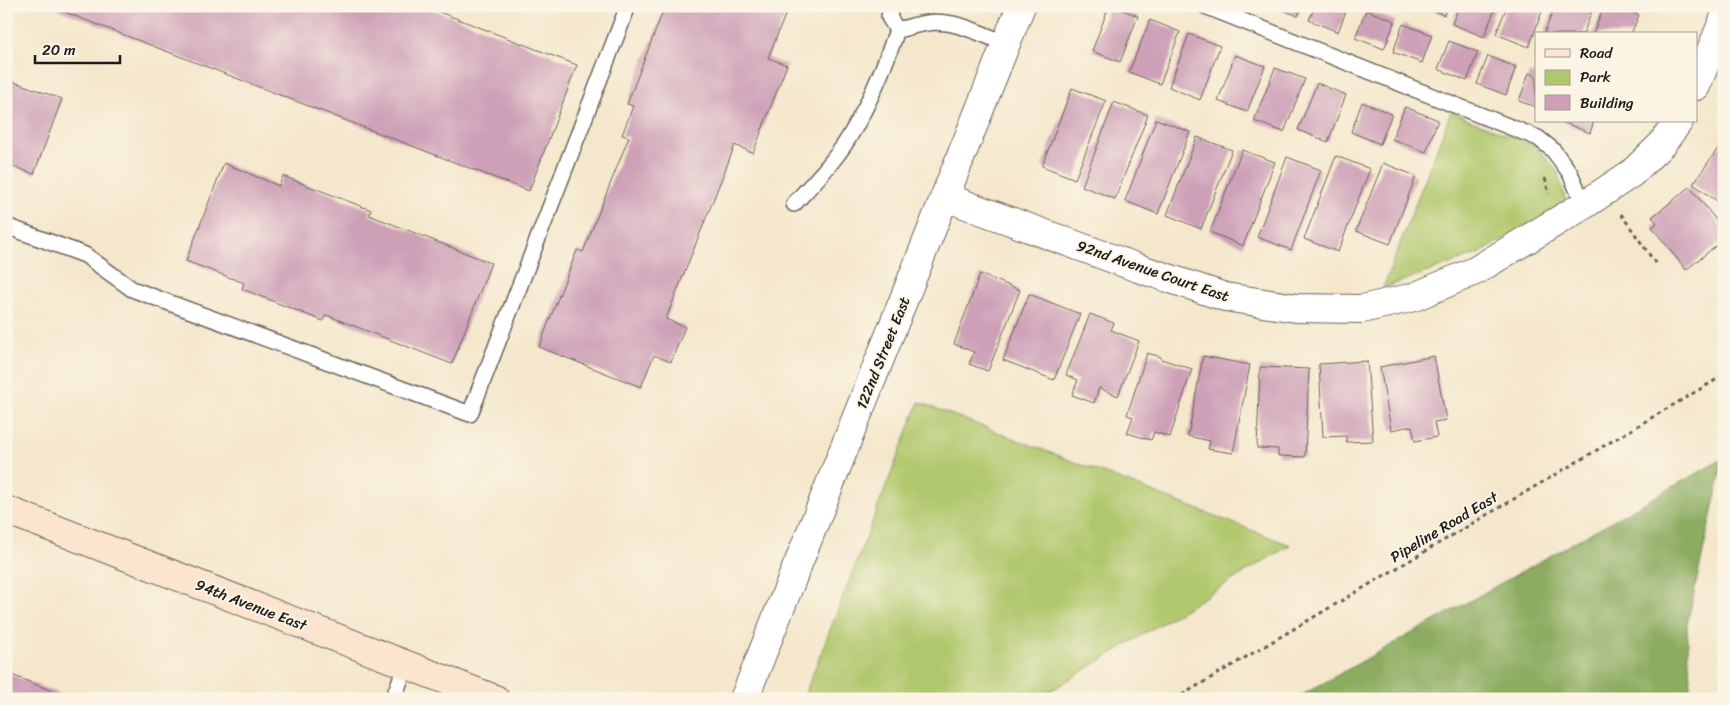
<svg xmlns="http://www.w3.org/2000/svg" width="1730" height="705" viewBox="0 0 1730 705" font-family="Sriracha,sans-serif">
<rect width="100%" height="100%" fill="#fcf5e5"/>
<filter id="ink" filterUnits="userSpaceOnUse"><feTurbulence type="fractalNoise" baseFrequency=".02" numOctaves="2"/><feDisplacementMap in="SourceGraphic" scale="10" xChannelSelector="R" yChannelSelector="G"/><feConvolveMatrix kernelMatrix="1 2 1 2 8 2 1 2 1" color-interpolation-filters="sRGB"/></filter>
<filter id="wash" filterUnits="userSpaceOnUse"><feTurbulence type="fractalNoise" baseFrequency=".0096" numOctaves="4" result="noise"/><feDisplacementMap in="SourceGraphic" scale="20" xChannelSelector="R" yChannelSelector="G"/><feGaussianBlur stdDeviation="1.12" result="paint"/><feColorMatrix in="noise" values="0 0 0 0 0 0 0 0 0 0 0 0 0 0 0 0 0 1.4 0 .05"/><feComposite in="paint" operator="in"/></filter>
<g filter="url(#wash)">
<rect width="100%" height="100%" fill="#f4e7cc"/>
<g fill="#b0c86d" stroke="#667244">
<path d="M1451 112 1537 147 1557 171 1566 202 1480 253 1383 288Z"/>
<path d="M919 402 1290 545 1037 699H803Z"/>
</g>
<path fill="#8cac60" stroke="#54643e" d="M1724 458 1687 624 1691 699H1295Z"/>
<g id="blocks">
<g fill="#cda0b7">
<path d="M49 6H424L577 65 529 191Z"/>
<path d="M665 6H783L788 8 768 58 787 65 753 153 735 145 666 319 685 327 671 362 654 355 641 387 539 347 577 250 583 252 629 137 622 135 633 106 627 104Z"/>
<path d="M1109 6H1113L1138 16 1120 62 1092 51Z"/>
<path d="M1273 6H1302L1298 16Z"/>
<path d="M1315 6H1348L1338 32 1309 20Z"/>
<path d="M1422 6H1448L1444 15Z"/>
<path d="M1459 6H1496L1484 37 1452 24Z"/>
<path d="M1507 6H1544L1529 47 1496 34Z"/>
<path d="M1555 6H1594L1583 34H1544Z"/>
<path d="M1604 6H1616L1639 15 1631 34H1593Z"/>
<path d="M1366 10 1395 21 1384 49 1355 38Z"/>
<path d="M1150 20 1180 32 1160 84 1129 72Z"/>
<path d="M1403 24 1432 35 1422 63 1393 52Z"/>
<path d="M1189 34 1220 46 1200 100 1169 87Z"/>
<path d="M1449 41 1478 52 1467 81 1438 69Z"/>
<path d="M1235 55 1265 66 1247 112 1218 101Z"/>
<path d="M1488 56 1516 67 1506 95 1477 84Z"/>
<path d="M1275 68 1305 79 1284 132 1254 121Z"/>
<path d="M1529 73 1536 76V107L1519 101Z"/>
<path d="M6 79 62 99 34 174 6 164Z"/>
<path d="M1317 83 1346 95 1328 142 1298 130Z"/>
<path d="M1072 88 1106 101 1075 179 1042 166Z"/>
<path d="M1114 102 1148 115 1115 199 1082 186Z"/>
<path d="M1362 102 1392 114 1380 144 1351 132Z"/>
<path d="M1405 107 1438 120 1426 152 1392 139Z"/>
<path d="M1156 119 1190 132 1158 214 1125 201Z"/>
<path d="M1560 121H1594L1590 133Z"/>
<path d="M1197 137 1232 150 1201 229 1167 215Z"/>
<path d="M1721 144 1724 146V206L1693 184Z"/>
<path d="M1242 150 1275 162 1243 246 1210 232Z"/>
<path d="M1336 156 1370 169 1338 252 1304 239Z"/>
<path d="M1287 157 1321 170 1291 250 1257 237Z"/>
<path d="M224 163 279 186 283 176 371 210 369 215 491 263 452 364 326 315 323 321 242 289 244 283 186 261Z"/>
<path d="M1383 163 1416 176 1390 244 1356 231Z"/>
<path d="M1690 187 1724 230V239L1686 270 1652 227 1657 223 1652 217Z"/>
<path d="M980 274 1020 290 988 371 969 364 974 352 954 344Z"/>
<path d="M1029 294 1080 314 1054 380 1003 360Z"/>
<path d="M1090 314 1114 323 1111 330 1139 341 1118 396 1099 388 1094 403 1072 395 1078 380 1066 375Z"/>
<path d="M1147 353 1161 357V359L1192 369 1170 437 1154 432 1151 440 1127 433 1133 417 1127 415Z"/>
<path d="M1203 356 1250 365 1233 453 1208 449 1210 441 1188 436Z"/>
<path d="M1434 356 1446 420 1434 422 1437 437 1415 441 1412 426 1391 430 1380 367Z"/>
<path d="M1367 361 1373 441 1346 442V436L1323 437 1319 364Z"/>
<path d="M1260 367 1309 369 1305 457 1278 456V449L1257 448Z"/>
<path d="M9 674 73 699H6V681Z"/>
</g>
</g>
</g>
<g filter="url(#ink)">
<use href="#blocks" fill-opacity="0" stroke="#68635a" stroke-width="1"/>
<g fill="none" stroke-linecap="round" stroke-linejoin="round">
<defs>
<g id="service">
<path d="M891 6 889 17 897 30"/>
<path d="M1205 6 1538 138 1553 150 1570 173 1584 205"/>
<path d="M794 204C813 183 833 163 848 139 869 105 884 68 897 30 907 28 917 24 927 23 954 19 981 34 1005 43"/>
<path d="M6 226 85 255 132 289 470 414 628 6"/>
<path d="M393 699 406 665"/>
</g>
<g id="minor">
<path d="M1696 86 1724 19"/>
<path d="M945 197 1138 268 1225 297 1296 308 1362 309 1414 297 1475 271 1584 205 1632 173 1661 145 1679 121"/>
<path d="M744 699 1021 6"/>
</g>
<path id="secondary" d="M6 510 495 699"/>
</defs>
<use href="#service" stroke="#68635a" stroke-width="18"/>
<use href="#minor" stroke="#68635a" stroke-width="30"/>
<use href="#secondary" stroke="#68635a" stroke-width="30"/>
<g stroke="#68635a" stroke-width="3" stroke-dasharray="4 4" stroke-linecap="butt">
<path d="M1545 178 1549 194"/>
<path d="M1621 214 1656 264"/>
<path d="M1175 699 1724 375"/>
</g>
<use href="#service" stroke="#fff" stroke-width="15"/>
<use href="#minor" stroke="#fff" stroke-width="28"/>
<use href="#secondary" stroke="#fce5cf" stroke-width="28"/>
</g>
</g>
<g text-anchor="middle" stroke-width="4" stroke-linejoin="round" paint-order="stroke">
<g font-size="15" fill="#1c1c1c" stroke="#fcf5e5">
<text transform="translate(1153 271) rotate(19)" y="5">92nd Avenue Court East</text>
<text transform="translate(883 353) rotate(-68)" y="5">122nd Street East</text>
<text transform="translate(1444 527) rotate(-31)" y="5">Pipeline Road East</text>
<text transform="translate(251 605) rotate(21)" y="5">94th Avenue East</text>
</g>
</g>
<rect width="1730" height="705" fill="none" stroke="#fcf5e5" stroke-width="25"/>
<rect x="1535" y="32" width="162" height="90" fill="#fcf5e5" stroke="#a29e95"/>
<rect x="1545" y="49" width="25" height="8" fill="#fce5cf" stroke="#a29e95"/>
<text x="1580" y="58" font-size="15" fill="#1c1c1c">Road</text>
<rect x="1545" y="70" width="25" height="15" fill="#b0c86d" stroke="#a29e95"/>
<text x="1580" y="82" font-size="15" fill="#1c1c1c">Park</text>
<rect x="1545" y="95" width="25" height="15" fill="#cda0b7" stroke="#a29e95"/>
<text x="1580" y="108" font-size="15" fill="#1c1c1c">Building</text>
<path d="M35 55v8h85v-8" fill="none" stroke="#1c1c1c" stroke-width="2.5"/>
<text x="42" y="55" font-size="15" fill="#1c1c1c" stroke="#fcf5e5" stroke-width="4" paint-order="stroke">20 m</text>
</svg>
